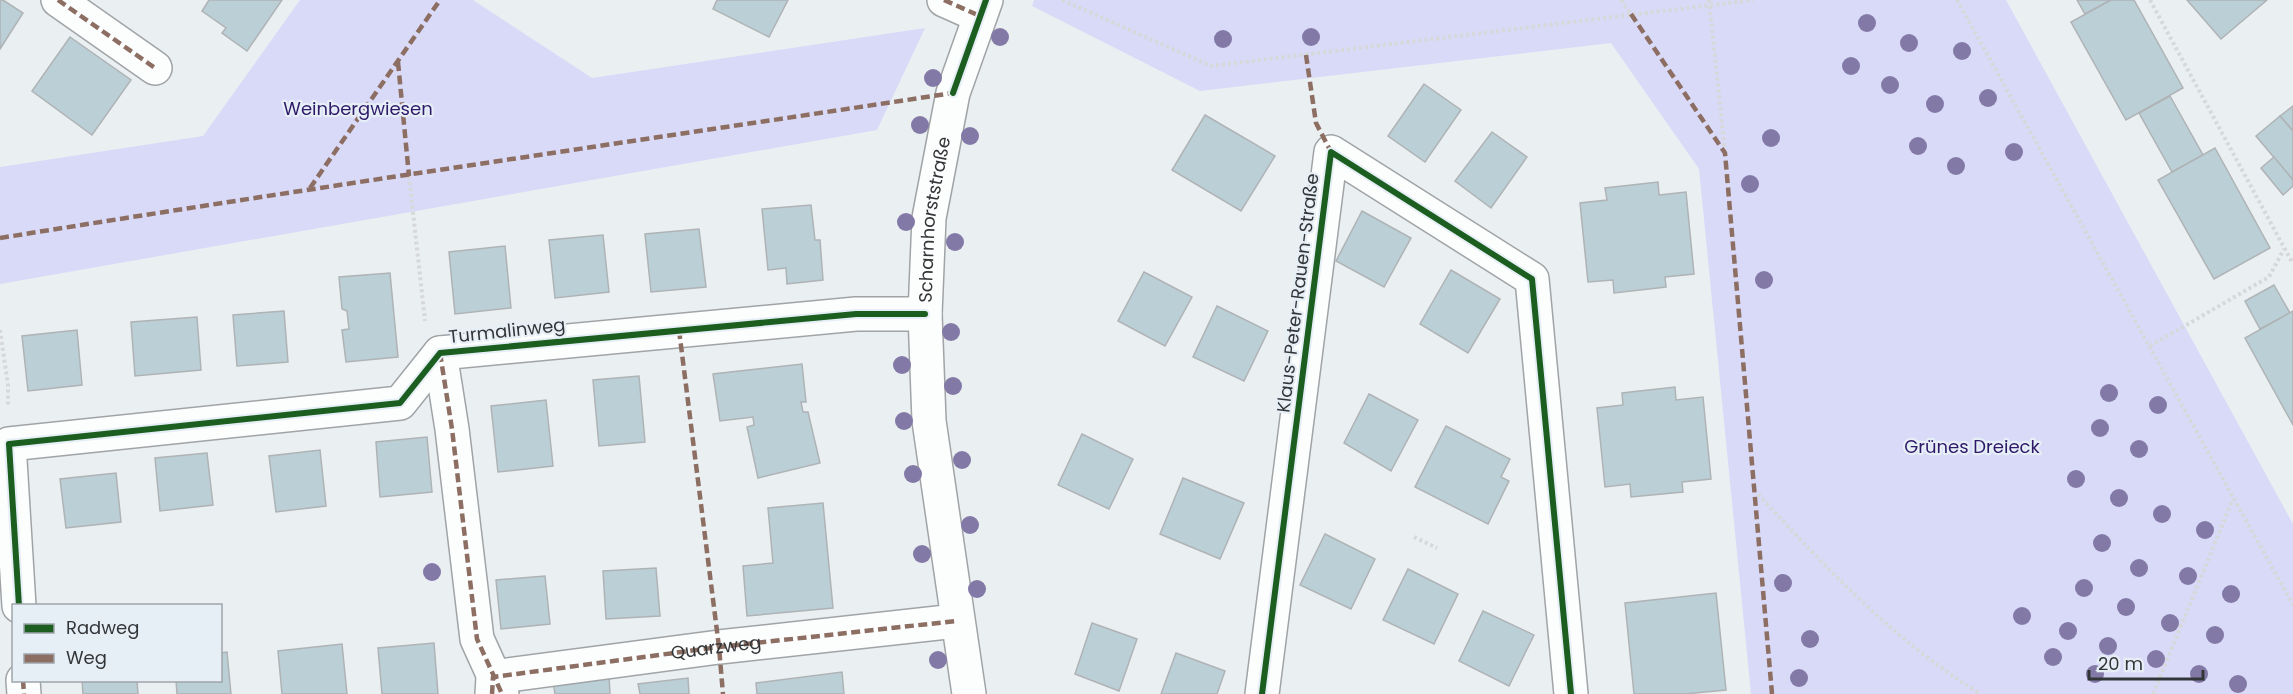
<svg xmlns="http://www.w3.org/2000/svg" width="2293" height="694" viewBox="0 0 2293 694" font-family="Poppins,sans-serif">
<rect width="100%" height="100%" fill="#eaeff2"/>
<g fill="#d9daf8">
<path d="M300 0H473L592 78 925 28 877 130 0 284V167L203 136Z"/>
<path d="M1034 0H2006L2293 524V694H1751L1699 169 1611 43 1200 91 1032 6Z"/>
</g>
<g fill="#bbcfd6" stroke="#afb3b6" stroke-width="1.5">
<path d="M0 0H3L23 13 0 49Z"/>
<path d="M209 0H282L247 51 222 33 226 28 202 11Z"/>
<path d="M717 0H788L769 37 713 9Z"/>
<path d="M2077 0H2111L2085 14Z"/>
<path d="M2111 0H2134L2183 88 2126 120 2071 22Z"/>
<path d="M2187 0H2267L2221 39Z"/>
<path d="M70 37 131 80 92 135 32 91Z"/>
<path d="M1424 84 1461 110 1425 162 1388 136Z"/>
<path d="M2170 96 2203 155 2172 172 2139 113Z"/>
<path d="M2293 106V131L2280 116Z"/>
<path d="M1205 115 1275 156 1241 211 1172 170Z"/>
<path d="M2280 116 2293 131V180L2256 136Z"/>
<path d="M1492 132 1527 157 1491 208 1455 181Z"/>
<path d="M2215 148 2270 248 2214 279 2158 180Z"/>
<path d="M2274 157 2293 180V186L2283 195 2261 168Z"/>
<path d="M1658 182 1659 195 1686 192 1694 274 1665 277 1666 287 1614 293 1613 280 1588 282 1580 203 1607 200 1605 188Z"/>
<path d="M811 205 815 240H820L823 280 787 284 786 268 768 270 762 209Z"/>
<path d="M1362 211 1411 238 1384 287 1336 261Z"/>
<path d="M699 229 706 287 651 292 645 234Z"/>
<path d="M603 235 609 292 555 298 549 240Z"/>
<path d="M505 246 511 308 455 314 449 252Z"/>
<path d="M1451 270 1500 299 1468 353 1420 324Z"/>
<path d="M1144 272 1192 297 1165 346 1118 321Z"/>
<path d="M390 273 398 357 346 362 342 330 349 329 347 311 342 309 339 277Z"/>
<path d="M2274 285 2290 313 2260 329 2245 301Z"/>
<path d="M1217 306 1268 331 1244 381 1193 357Z"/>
<path d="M284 311 288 362 237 366 233 315Z"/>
<path d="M2293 311V425L2245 338Z"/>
<path d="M197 317 201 370 135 376 131 322Z"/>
<path d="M77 330 82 385 28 391 22 336Z"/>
<path d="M802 364 806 402H801L803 412H808L820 463 758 478 747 427 754 425 753 417 720 421 713 374Z"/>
<path d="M639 376 645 442 599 446 593 380Z"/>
<path d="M1675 387 1676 400 1703 397 1711 479 1682 482 1683 492 1631 497 1630 484 1605 487 1597 408 1623 405 1622 393Z"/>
<path d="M1369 394 1418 420 1391 471 1344 443Z"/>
<path d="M546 400 553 466 498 472 491 406Z"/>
<path d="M1446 426 1510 459 1501 477 1509 481 1488 524 1415 487Z"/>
<path d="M1082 434 1133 459 1109 509 1058 485Z"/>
<path d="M427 437 432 492 380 497 376 442Z"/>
<path d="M320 450 326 506 276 512 269 456Z"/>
<path d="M207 453 213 505 160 511 155 458Z"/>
<path d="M116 473 121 522 66 528 60 479Z"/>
<path d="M1183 478 1244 503 1220 559 1160 534Z"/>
<path d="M823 503 833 608 747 616 743 566 773 563 768 508Z"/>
<path d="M1325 534 1375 559 1351 609 1300 585Z"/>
<path d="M656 568 660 616 606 619 603 571Z"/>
<path d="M1408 569 1458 594 1434 644 1383 620Z"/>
<path d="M545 576 550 624 501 629 496 580Z"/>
<path d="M1716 593 1726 690 1685 694H1634L1625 603Z"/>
<path d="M1483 611 1534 635 1509 686 1459 661Z"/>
<path d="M1092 623 1137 639 1119 691 1075 674Z"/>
<path d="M434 643 438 694H382L378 648Z"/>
<path d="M342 644 347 694H282L278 651Z"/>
<path d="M227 652 231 694H177L176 680H220V653Z"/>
<path d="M1176 653 1225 671 1217 694H1161Z"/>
<path d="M842 672 844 694H757L756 683Z"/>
<path d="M609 676 610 694H555L553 682Z"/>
<path d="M688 678 689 694H640L638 684Z"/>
<path d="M82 680H137L138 694H83Z"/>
</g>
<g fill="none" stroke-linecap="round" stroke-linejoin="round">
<defs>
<g id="minor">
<path d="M58 0 155 68"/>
<path d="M944 0 980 16"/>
<path d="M440 353 452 429 477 639 502 694"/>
<path d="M19 606 9 444 400 403 440 353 856 314H925"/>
<path d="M23 680 24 694"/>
<path id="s1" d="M492 694 493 677 719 647 956 621"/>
<path id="s2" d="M969 694 929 421 925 314 929 218 953 93 986 0"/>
<path d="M1262 694 1331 152 1532 279 1571 694"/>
</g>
</defs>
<use href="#minor" stroke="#a0a4a6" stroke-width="36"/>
<g stroke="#d6d8d9" stroke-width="4" stroke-dasharray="3 3" stroke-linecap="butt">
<path d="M1062 0 1211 66 1753 0"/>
<path d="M1621 0 1631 14"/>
<path d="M1709 0 1725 153"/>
<path d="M1957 0 2293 605"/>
<path d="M2150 0 2293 264"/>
<path d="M409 176 425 321"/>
<path d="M0 330 8 385V407"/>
<path d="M2150 346 2269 277 2284 249"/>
<path d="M1754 490C1824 565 1893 641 1981 694"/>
<path d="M1414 537 1437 548"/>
<path d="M2153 694 2233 499"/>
</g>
<use href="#minor" stroke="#fcfdfd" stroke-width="33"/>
<g stroke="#8d6e63" stroke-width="4.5" stroke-dasharray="9 4.5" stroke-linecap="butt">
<path d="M58 0 155 68"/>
<path d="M944 0 980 16"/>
<path d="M1631 14 1725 153 1772 694"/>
<path d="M1306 55 1316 123 1331 152"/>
<path d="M398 62 409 176"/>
<path d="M310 188 440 0"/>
<path d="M0 238C317 187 635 141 953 93"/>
<path d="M679 330 719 647 723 694"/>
<path d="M440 353 452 429 477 639 502 694"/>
<path d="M23 680 24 694"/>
<path d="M492 694 493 677 719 647 956 621"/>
</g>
<defs>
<g id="cycleway">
<path d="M953 93 986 0"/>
<path d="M19 606 9 444 400 403 440 353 856 314H925"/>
<path d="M1262 694 1331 152 1532 279 1571 694"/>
</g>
</defs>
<use href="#cycleway" stroke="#e7eff6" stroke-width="10"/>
<use href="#cycleway" stroke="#1b5e20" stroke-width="6"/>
</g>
<g fill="#8379a7">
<circle cx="1867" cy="23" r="9"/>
<circle cx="1000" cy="37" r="9"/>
<circle cx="1311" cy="37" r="9"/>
<circle cx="1223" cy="39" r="9"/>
<circle cx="1909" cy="43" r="9"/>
<circle cx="1962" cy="51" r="9"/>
<circle cx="1851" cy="66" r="9"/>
<circle cx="933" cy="78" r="9"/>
<circle cx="1890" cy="85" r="9"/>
<circle cx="1988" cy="98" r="9"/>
<circle cx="1935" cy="104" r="9"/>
<circle cx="920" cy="125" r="9"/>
<circle cx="970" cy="136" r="9"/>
<circle cx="1771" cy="138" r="9"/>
<circle cx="1918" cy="146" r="9"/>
<circle cx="2014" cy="152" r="9"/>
<circle cx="1956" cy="166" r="9"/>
<circle cx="1750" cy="184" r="9"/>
<circle cx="906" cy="222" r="9"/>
<circle cx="955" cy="242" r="9"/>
<circle cx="1764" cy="280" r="9"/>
<circle cx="951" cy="332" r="9"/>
<circle cx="902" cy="365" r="9"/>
<circle cx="953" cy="386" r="9"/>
<circle cx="2109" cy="393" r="9"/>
<circle cx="2158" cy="405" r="9"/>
<circle cx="904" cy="421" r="9"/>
<circle cx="2100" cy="428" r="9"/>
<circle cx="2139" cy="449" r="9"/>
<circle cx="962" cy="460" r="9"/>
<circle cx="913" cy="474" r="9"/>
<circle cx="2076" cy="479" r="9"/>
<circle cx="2119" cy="498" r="9"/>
<circle cx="2162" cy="514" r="9"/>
<circle cx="970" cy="525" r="9"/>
<circle cx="2205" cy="530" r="9"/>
<circle cx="2102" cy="543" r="9"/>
<circle cx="922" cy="554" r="9"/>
<circle cx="2139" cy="568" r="9"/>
<circle cx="432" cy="572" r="9"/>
<circle cx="2188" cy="576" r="9"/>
<circle cx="1783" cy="583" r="9"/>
<circle cx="2084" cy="588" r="9"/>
<circle cx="977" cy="589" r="9"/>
<circle cx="2231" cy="594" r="9"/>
<circle cx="2126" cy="607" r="9"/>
<circle cx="2022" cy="616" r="9"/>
<circle cx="2170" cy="623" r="9"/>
<circle cx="2068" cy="631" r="9"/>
<circle cx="2215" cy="635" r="9"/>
<circle cx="1810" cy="639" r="9"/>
<circle cx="2108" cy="646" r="9"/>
<circle cx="2053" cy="657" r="9"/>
<circle cx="2156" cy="659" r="9"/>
<circle cx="938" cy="660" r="9"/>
<circle cx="2095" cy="674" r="9"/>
<circle cx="2199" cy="674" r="9"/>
<circle cx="1799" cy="678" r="9"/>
<circle cx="2238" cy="684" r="9"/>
</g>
<g text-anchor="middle" stroke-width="4.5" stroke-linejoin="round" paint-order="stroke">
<g font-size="18" fill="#2e1969" stroke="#e7eff6">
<text x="358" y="115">Weinbergwiesen</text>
<text x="1972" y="453">Grünes Dreieck</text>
</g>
<g font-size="18" fill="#333638" stroke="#e7eff6">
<text dy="6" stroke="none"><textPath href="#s2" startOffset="478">Scharnhorststraße</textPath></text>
<text transform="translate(1298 293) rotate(-83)" y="6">Klaus-Peter-Rauen-Straße</text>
<text transform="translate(507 331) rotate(-6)" y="6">Turmalinweg</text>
<text dy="6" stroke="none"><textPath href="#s1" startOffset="242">Quarzweg</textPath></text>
</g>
</g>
<rect x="12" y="604" width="210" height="78" fill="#e7eff6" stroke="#9fa5aa" stroke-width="1.5"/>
<rect x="24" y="624" width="30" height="9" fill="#1b5e20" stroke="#9fa5aa" stroke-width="1.5"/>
<text x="66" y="634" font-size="18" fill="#333638">Radweg</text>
<rect x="24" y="654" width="30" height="9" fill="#8d6e63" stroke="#9fa5aa" stroke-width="1.5"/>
<text x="66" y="664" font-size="18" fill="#333638">Weg</text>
<path d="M2089 670v9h114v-9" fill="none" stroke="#333638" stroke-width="3"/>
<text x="2098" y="670" font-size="18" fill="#333638" stroke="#e7eff6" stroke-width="4.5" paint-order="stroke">20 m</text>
</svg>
